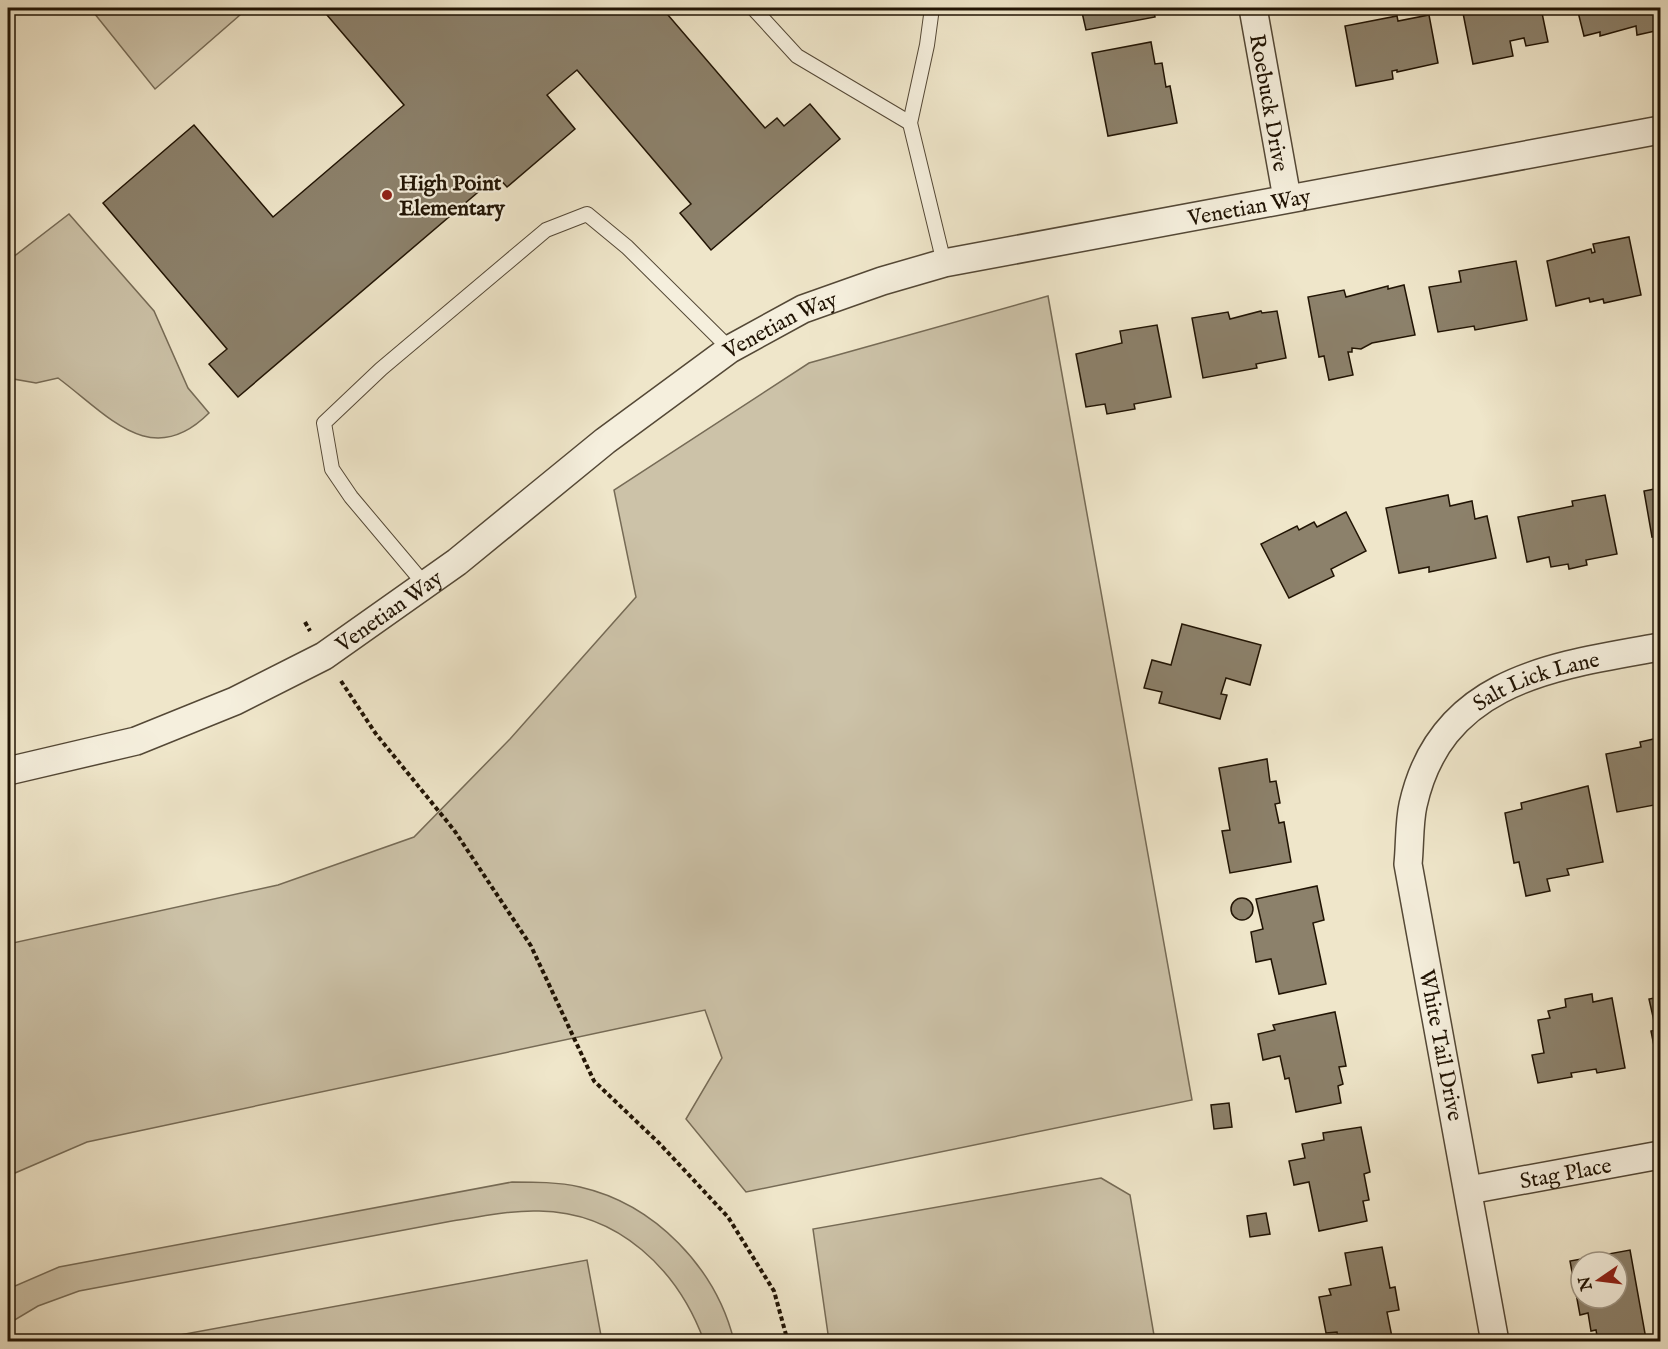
<svg xmlns="http://www.w3.org/2000/svg" width="1668" height="1349" viewBox="0 0 1668 1349" font-family="'IM FELL English',serif">
<rect width="100%" height="100%" fill="#efe6ca"/>
<filter id="stains"><feTurbulence type="fractalNoise" baseFrequency=".00333" numOctaves="4"/><feColorMatrix values="0 0 0 0 .2 0 0 0 0 .09 0 0 0 0 .02 0 0 0 .5 -.17"/></filter>
<radialGradient id="worn" r=".72"><stop offset=".6" stop-color="#630" stop-opacity="0"/><stop offset="1" stop-color="#630" stop-opacity=".3"/></radialGradient>
<g fill="#ccc2a8" stroke="#766b56" stroke-width="1.5">
<path d="M90 8H248L155 89Z"/>
<path d="M69 214 154 311 188 388 209 413C151 471 108 415 58 378L36 383 8 378V261Z"/>
<path d="M1048 296 1192 1100 746 1192 686 1119 722 1058 705 1010 87 1142 8 1176V944L278 885 414 837 510 739 636 597 614 490 809 363Z"/>
<path d="M1101 1178 1130 1195 1155 1341H829L813 1229Z"/>
<path d="M512 1182C535 1182 558 1182 580 1187 655 1204 716 1268 734 1341H704C678 1270 619 1212 539 1211 510 1210 481 1217 452 1221L79 1291 38 1306 8 1324V1289L59 1267Z"/>
<path d="M587 1260 602 1341H147Z"/>
</g>
<g fill="#8c816b" stroke="#211404" stroke-width="1.5" fill-rule="evenodd">
<path d="M321 8H662L765 128 777 118 784 126 810 104 840 139 711 250 680 213 691 204 577 70 547 95 575 129 507 187 497 176 238 397 209 364 227 349 103 203 194 125 273 217 404 105Z"/>
<path d="M1081 8H1153L1155 17 1086 30Z"/>
<path d="M1462 8H1541L1548 42 1526 46 1524 38 1510 41 1513 56 1473 64Z"/>
<path d="M1577 8H1660V30L1637 35 1636 26 1600 36V32L1584 36Z"/>
<path d="M1429 15 1438 63 1397 72V70L1392 71 1393 79 1356 86 1345 26 1397 16 1398 21Z"/>
<path d="M1151 42 1155 64 1162 63 1166 87 1170 86 1177 123 1108 136 1092 53Z"/>
<path d="M1629 237 1641 295 1604 303 1603 299 1590 302 1589 298 1556 306 1547 261 1591 249 1592 253 1595 252 1593 244Z"/>
<path d="M1516 261 1527 320 1475 330 1474 326 1438 332 1429 287 1461 282 1459 271Z"/>
<path d="M1404 285 1415 335 1372 343 1361 349 1352 348V352H1348L1353 375 1329 380 1324 356 1319 357 1308 297 1344 290 1346 297 1388 286V289Z"/>
<path d="M1261 311 1262 313 1277 311 1286 358 1256 364 1257 368 1203 378 1192 318 1228 312 1230 319Z"/>
<path d="M1157 325 1171 397 1134 404 1135 409 1107 414 1105 404 1086 407 1076 354 1122 343 1120 331Z"/>
<path d="M1660 488V535L1652 537 1644 491Z"/>
<path d="M1448 495 1450 506 1472 501 1475 519 1487 516 1496 558 1429 572V567L1399 573 1386 508Z"/>
<path d="M1605 495 1617 554 1586 560 1587 565 1569 569 1568 564 1551 567 1549 557 1527 562 1518 517 1573 506 1572 501Z"/>
<path d="M1346 512 1366 551 1331 569 1334 576 1289 598 1261 544 1297 526 1299 530 1314 522 1317 527Z"/>
<path d="M1182 624 1261 645 1250 685 1226 678 1221 694 1227 695 1220 719 1159 703 1162 692 1144 688 1152 660 1171 665Z"/>
<path d="M1658 738 1660 804 1617 812 1606 754 1641 747 1640 742Z"/>
<path d="M1267 759 1270 782 1276 781 1280 803 1275 804 1279 823 1284 822 1291 862 1230 873 1222 831 1230 830 1219 768Z"/>
<path d="M1588 786 1603 862 1567 869 1569 875 1547 879 1550 891 1526 896 1519 862 1514 863 1505 813 1522 809 1521 803Z"/>
<path d="M1317 886 1324 920 1313 923 1326 984 1279 994 1271 959 1256 962 1251 932 1263 929 1256 899Z"/>
<circle cx="1242" cy="909" r="11"/>
<path d="M1592 994 1593 1002 1612 998 1625 1068 1597 1073 1596 1069 1571 1073 1572 1077 1538 1083 1532 1055 1544 1053 1538 1020 1550 1018 1548 1011 1566 1007 1565 999Z"/>
<path d="M1660 997V1065L1658 1066 1651 1031 1656 1030 1649 999Z"/>
<path d="M1335 1012 1346 1066 1339 1067 1343 1084 1338 1086 1341 1103 1296 1112 1289 1078 1285 1079 1280 1056 1263 1060 1258 1034 1275 1030 1273 1025Z"/>
<path d="M1229 1103 1232 1127 1214 1129 1211 1105Z"/>
<path d="M1361 1127 1370 1172 1364 1174 1369 1200 1363 1201 1367 1221 1319 1231 1309 1182 1294 1185 1289 1161 1305 1158 1302 1144 1324 1140 1323 1133Z"/>
<path d="M1266 1213 1270 1234 1250 1237 1247 1216Z"/>
<path d="M1382 1247 1390 1288 1395 1287 1399 1310 1387 1312 1393 1342H1339L1337 1332 1326 1333 1319 1297 1331 1295 1329 1289 1351 1285 1345 1253Z"/>
<path d="M1630 1250 1646 1339 1598 1342 1596 1330 1591 1331 1588 1313 1580 1315 1570 1261ZM1581 1262H1617V1298H1581Z"/>
</g>
<g fill="none" stroke-linecap="round" stroke-linejoin="round">
<defs>
<g id="lane">
<path d="M753 8 797 56 910 123"/>
<path d="M932 8 927 45 910 123 944 263"/>
<path d="M426 586 351 497 332 469 324 423 381 369 546 230 587 214 627 247 730 349"/>
</g>
<g id="street">
<path id="s1" d="M1253 8 1287 198"/>
<path id="s2" d="M8 771 136 741 235 701 324 656 457 562 605 441 730 349 803 309 882 281 944 263 1660 130"/>
<path id="s3" d="M1469 1190 1660 1155"/>
<path id="s4" d="M1495 1342 1408 864C1410 845 1409 823 1413 805 1441 679 1554 666 1660 647"/>
</g>
</defs>
<use href="#lane" stroke="#544836" stroke-width="16"/>
<use href="#street" stroke="#544836" stroke-width="30"/>
<g stroke="#211404" stroke-width="4" stroke-dasharray="4.5 3" stroke-linecap="butt">
<path d="M305 622 310 631"/>
<path d="M341 681 376 734 454 830 531 946 594 1081 659 1143 728 1217 774 1291 788 1342"/>
</g>
<use href="#lane" stroke="#f5efdd" stroke-width="14"/>
<use href="#street" stroke="#f5efdd" stroke-width="27"/>
</g>
<circle fill="#8f2418" stroke="#f5efdd" stroke-width="2" cx="387" cy="195" r="6"/>
<g text-anchor="middle" stroke-width="4.5" stroke-linejoin="round" paint-order="stroke">
<g font-size="22" fill="#211404" stroke="#f5efdd">
<text dy="8" stroke="none"><textPath href="#s1" startOffset="96">Roebuck Drive</textPath></text>
<text dy="8" stroke="none"><textPath href="#s2" startOffset="1389">Venetian Way</textPath></text>
<text dy="8" stroke="none"><textPath href="#s2" startOffset="903">Venetian Way</textPath></text>
<text dy="8" stroke="none"><textPath href="#s2" startOffset="417">Venetian Way</textPath></text>
<text dy="8" stroke="none"><textPath href="#s4" startOffset="732">Salt Lick Lane</textPath></text>
<text transform="translate(1442 1045) rotate(79)" y="8">White Tail Drive</text>
<text dy="8" stroke="none"><textPath href="#s3" startOffset="98">Stag Place</textPath></text>
</g>
<g font-size="22" font-weight="bold" fill="#211404" stroke="#f5efdd" text-anchor="start">
<text x="399" y="190">High Point<tspan x="399" dy="25">Elementary</tspan></text>
</g>
</g>
<rect width="1668" height="1349" fill="none" stroke="#efe6ca" stroke-width="30"/>
<rect x="9" y="9" width="1650" height="1331" fill="none" stroke="#211404" stroke-width="3"/>
<rect x="15" y="15" width="1638" height="1319" fill="none" stroke="#211404" stroke-width="1.5"/>
<g transform="translate(1599 1280) rotate(256)"><circle r="28" fill="#f5efdd" stroke="#a09786" stroke-width="1.5"/>
<path d="M0-4.5L10 22L0 15L-10 22Z" fill="#8f2418"/>
<text y="-9" font-size="16" font-weight="bold" text-anchor="middle" fill="#211404">N</text>
</g>
<rect width="100%" height="100%" filter="url(#stains)"/>
<rect width="100%" height="100%" fill="url(#worn)"/>
</svg>
